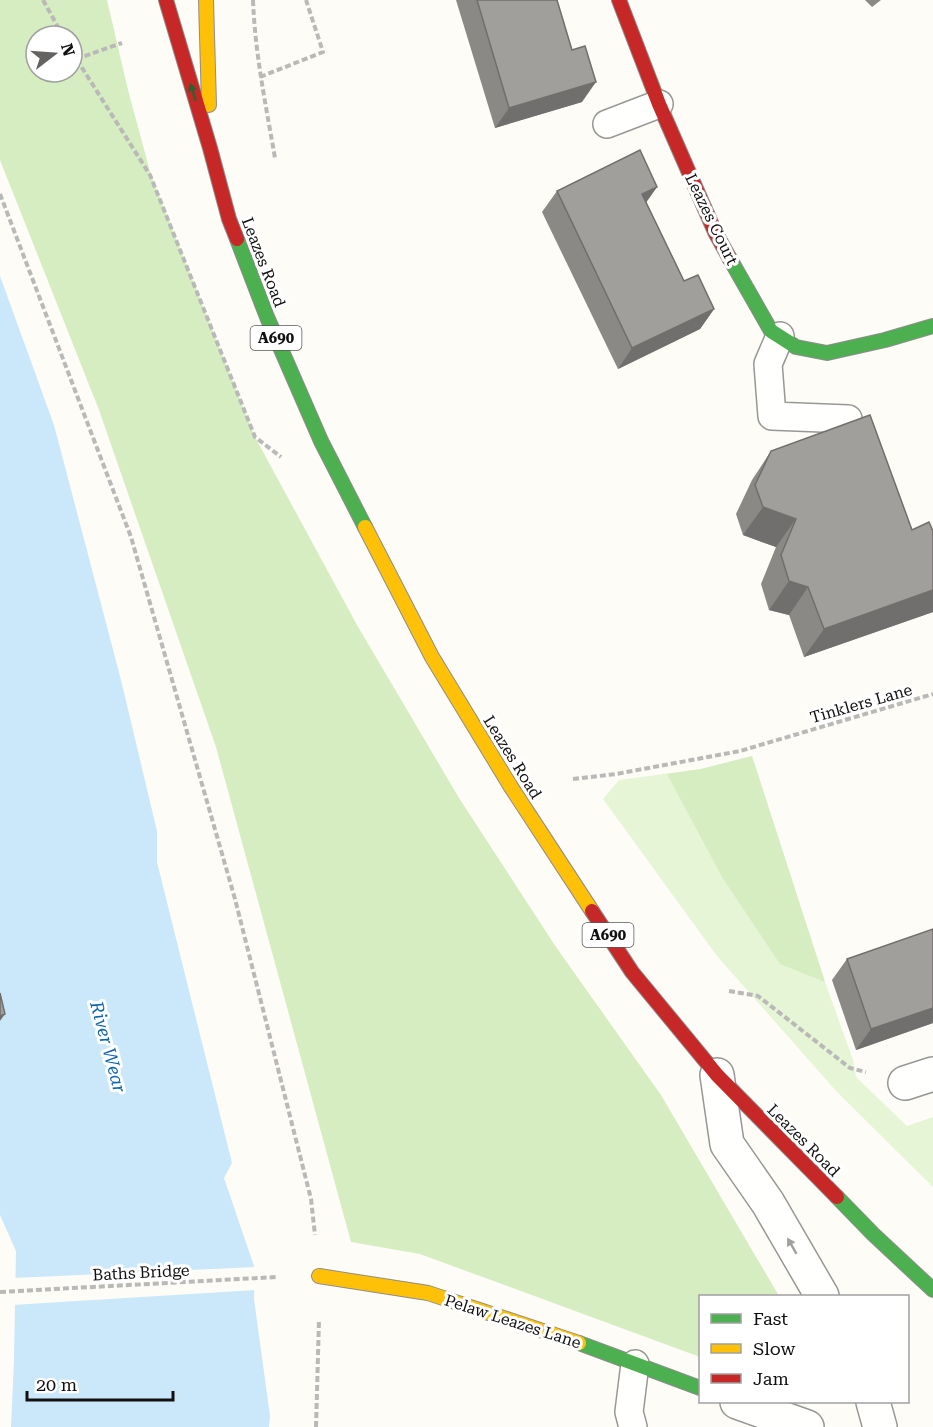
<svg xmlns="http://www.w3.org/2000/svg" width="933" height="1427" viewBox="0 0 933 1427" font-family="'Roboto Serif',serif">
<rect width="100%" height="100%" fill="#fdfcf7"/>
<path fill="#e6f5d5" d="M752 756 825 982 853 1060 856 1077 907 1126 933 1117V1187L837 1092 717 956 603 799 619 780 701 769Z"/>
<g fill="#d6edc2" fill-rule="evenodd">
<path d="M0 0H107L129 94 151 175 255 437 357 625 459 798 556 947 661 1095 779 1296H700V1357L420 1254 351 1242 216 747 99 410 0 160ZM36 36H72V72H36Z"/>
<path d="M752 756 825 982 780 964 722 877 667 774 701 769Z"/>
</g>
<path fill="#cae8fa" d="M0 276 54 425 121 680 157 831V862L232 1163 224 1178 255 1269 254 1299 270 1416 269 1427H11L14 1360 16 1251 0 1215Z"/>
<path fill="#fdfcf7" d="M258 1267V1290L12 1305 13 1278Z"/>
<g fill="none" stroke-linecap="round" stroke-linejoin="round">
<defs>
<g id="lane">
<path d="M607 124 659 104"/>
<path d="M780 336 768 364 772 416 848 419"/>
<path d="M633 1427 629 1412 635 1364"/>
</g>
<g id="street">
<path d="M717 1075 727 1144 768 1203 822 1296"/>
<path d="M905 1083 933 1074"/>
<path d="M737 1402 807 1427"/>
<path d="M873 1402 880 1427"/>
</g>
<g id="fast">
<path d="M237 239 267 317 321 441 365 527"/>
<path d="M730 259 771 331 796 347 827 353 885 340 933 326"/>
<path d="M837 1197 873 1234 933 1290"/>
<path d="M579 1343 700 1388"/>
</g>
<g id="slow">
<path d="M206 0 209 105"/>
<path d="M365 527 432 657 511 787 592 911"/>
<path d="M319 1276 428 1293 579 1343"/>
</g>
<g id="jam">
<path d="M166 0 210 148 229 219 237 239"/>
<path d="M619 0 659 104 715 232 730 259"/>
<path d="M592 911 632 972 717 1075 837 1197"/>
</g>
</defs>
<use href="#lane" stroke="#979795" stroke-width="30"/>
<use href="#street" stroke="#979795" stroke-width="36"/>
<use href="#fast" stroke="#8e8d8b" stroke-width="16"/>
<use href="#slow" stroke="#8e8d8b" stroke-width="16"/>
<use href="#jam" stroke="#8e8d8b" stroke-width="16"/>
<g stroke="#b9b9b8" stroke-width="4" stroke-dasharray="6 3" stroke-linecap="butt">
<path d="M43 0 63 36"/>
<path d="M253 0C255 54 266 106 275 158"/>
<path d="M72 52 150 175 255 437 281 457"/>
<path d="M76 59 122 43"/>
<path d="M260 77 323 52 306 0"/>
<path d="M0 194 131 537 235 899 311 1199 315 1235"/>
<path d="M573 779 616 774 740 751 933 694"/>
<path d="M729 991 758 996 850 1068 866 1072"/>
<path d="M0 1292 277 1277"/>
<path d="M316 1427 319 1320"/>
</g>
<use href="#lane" stroke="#fffffe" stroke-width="27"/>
<use href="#street" stroke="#fffffe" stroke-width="33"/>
<use href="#fast" stroke="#4caf50" stroke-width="14"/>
<use href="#slow" stroke="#ffc107" stroke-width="14"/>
<use href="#jam" stroke="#c62828" stroke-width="14"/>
</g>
<g fill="#8a8986">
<path d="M456 0H557L582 102 495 128Z"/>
<path d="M865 0H881L872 7Z"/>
<path d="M657 187 646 202 684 281 714 309 700 329 618 369 542 212 557 191Z"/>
<path d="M771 451 912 530 933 531V612L804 657 789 615 769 610 761 584 776 547 743 535 736 514 752 480Z"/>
<path d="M847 959 933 1023 856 1050 832 980Z"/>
</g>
<g fill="#716f6d">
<path d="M596 82 582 102 495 128 509 108Z"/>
<path d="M657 187 643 207 642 194Z"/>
<path d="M714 309 700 329 618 369 632 348Z"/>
<path d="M763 507 796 519 776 547 743 535Z"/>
<path d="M789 581 808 587 789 615 769 610Z"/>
<path d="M933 590V612L804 657 824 629Z"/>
<path d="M933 1008V1023L856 1050 871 1029Z"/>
<path d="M5 1014 0 1021V1016Z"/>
</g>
<g fill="#a19f9c" stroke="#716f6d" stroke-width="1.5">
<path d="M477 0H557L572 50 585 46 596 82 509 108Z"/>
<path d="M640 150 657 187 642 194 684 281 698 275 714 309 632 348 557 191Z"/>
<path d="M870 415 912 530 929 522 933 531V590L824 629 808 587 789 581 781 555 796 519 763 507 755 485 771 451Z"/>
<path d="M933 929V1008L871 1029 847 959Z"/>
<path d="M0 993 5 1014 0 1016Z"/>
</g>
<defs><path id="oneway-solid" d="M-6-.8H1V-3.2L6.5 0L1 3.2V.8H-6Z" transform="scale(1.5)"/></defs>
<use fill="#2e6030" href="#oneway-solid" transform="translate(193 92) rotate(-107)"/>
<use fill="#a0a09f" href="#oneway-solid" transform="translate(792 1246) rotate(-120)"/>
<g text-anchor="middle" stroke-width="6" stroke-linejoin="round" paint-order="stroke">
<g fill="#fff" stroke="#585858" stroke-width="1.5">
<rect x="250.5" y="326" width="51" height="24" rx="4.5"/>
<rect x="582.5" y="923" width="51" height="24" rx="4.5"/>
</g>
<g font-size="15" font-weight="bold" fill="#111">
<text x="276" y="343">A690</text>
<text x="608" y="940">A690</text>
</g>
<g font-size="16" fill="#111" stroke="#fff">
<text transform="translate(712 219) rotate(64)" y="6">Leazes Court</text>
<text transform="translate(264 262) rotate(69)" y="6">Leazes Road</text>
<text transform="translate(861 703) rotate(-16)" y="6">Tinklers Lane</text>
<text transform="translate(513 757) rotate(58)" y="6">Leazes Road</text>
<text transform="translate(804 1140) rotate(45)" y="6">Leazes Road</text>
<text transform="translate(141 1272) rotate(-3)" y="6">Baths Bridge</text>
<text transform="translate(513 1321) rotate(18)" y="6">Pelaw Leazes Lane</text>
</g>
<g font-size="18" font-style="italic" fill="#0c65b1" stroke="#fff">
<text transform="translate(108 1047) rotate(75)" y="6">River Wear</text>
</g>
</g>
<rect x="699" y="1295" width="210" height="108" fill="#ffffff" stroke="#a0a0a0" stroke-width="1.5"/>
<rect x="711" y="1314" width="30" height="9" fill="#4caf50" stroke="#a0a0a0" stroke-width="1.5"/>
<text x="753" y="1325" font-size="18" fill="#111111">Fast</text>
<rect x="711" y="1344" width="30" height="9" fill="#ffc107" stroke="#a0a0a0" stroke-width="1.5"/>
<text x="753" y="1355" font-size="18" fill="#111111">Slow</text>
<rect x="711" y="1374" width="30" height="9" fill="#c62828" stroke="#a0a0a0" stroke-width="1.5"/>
<text x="753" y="1385" font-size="18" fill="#111111">Jam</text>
<g transform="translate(54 54) rotate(73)"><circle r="28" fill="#ffffff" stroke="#a0a0a0" stroke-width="1.5"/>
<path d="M0-4.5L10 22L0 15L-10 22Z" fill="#646362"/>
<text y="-9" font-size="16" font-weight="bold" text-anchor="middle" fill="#111111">N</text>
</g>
<path d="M27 1391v9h146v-9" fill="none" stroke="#111111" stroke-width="3"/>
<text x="36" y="1391" font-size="18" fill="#111111" stroke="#ffffff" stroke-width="4.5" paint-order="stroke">20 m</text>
</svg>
